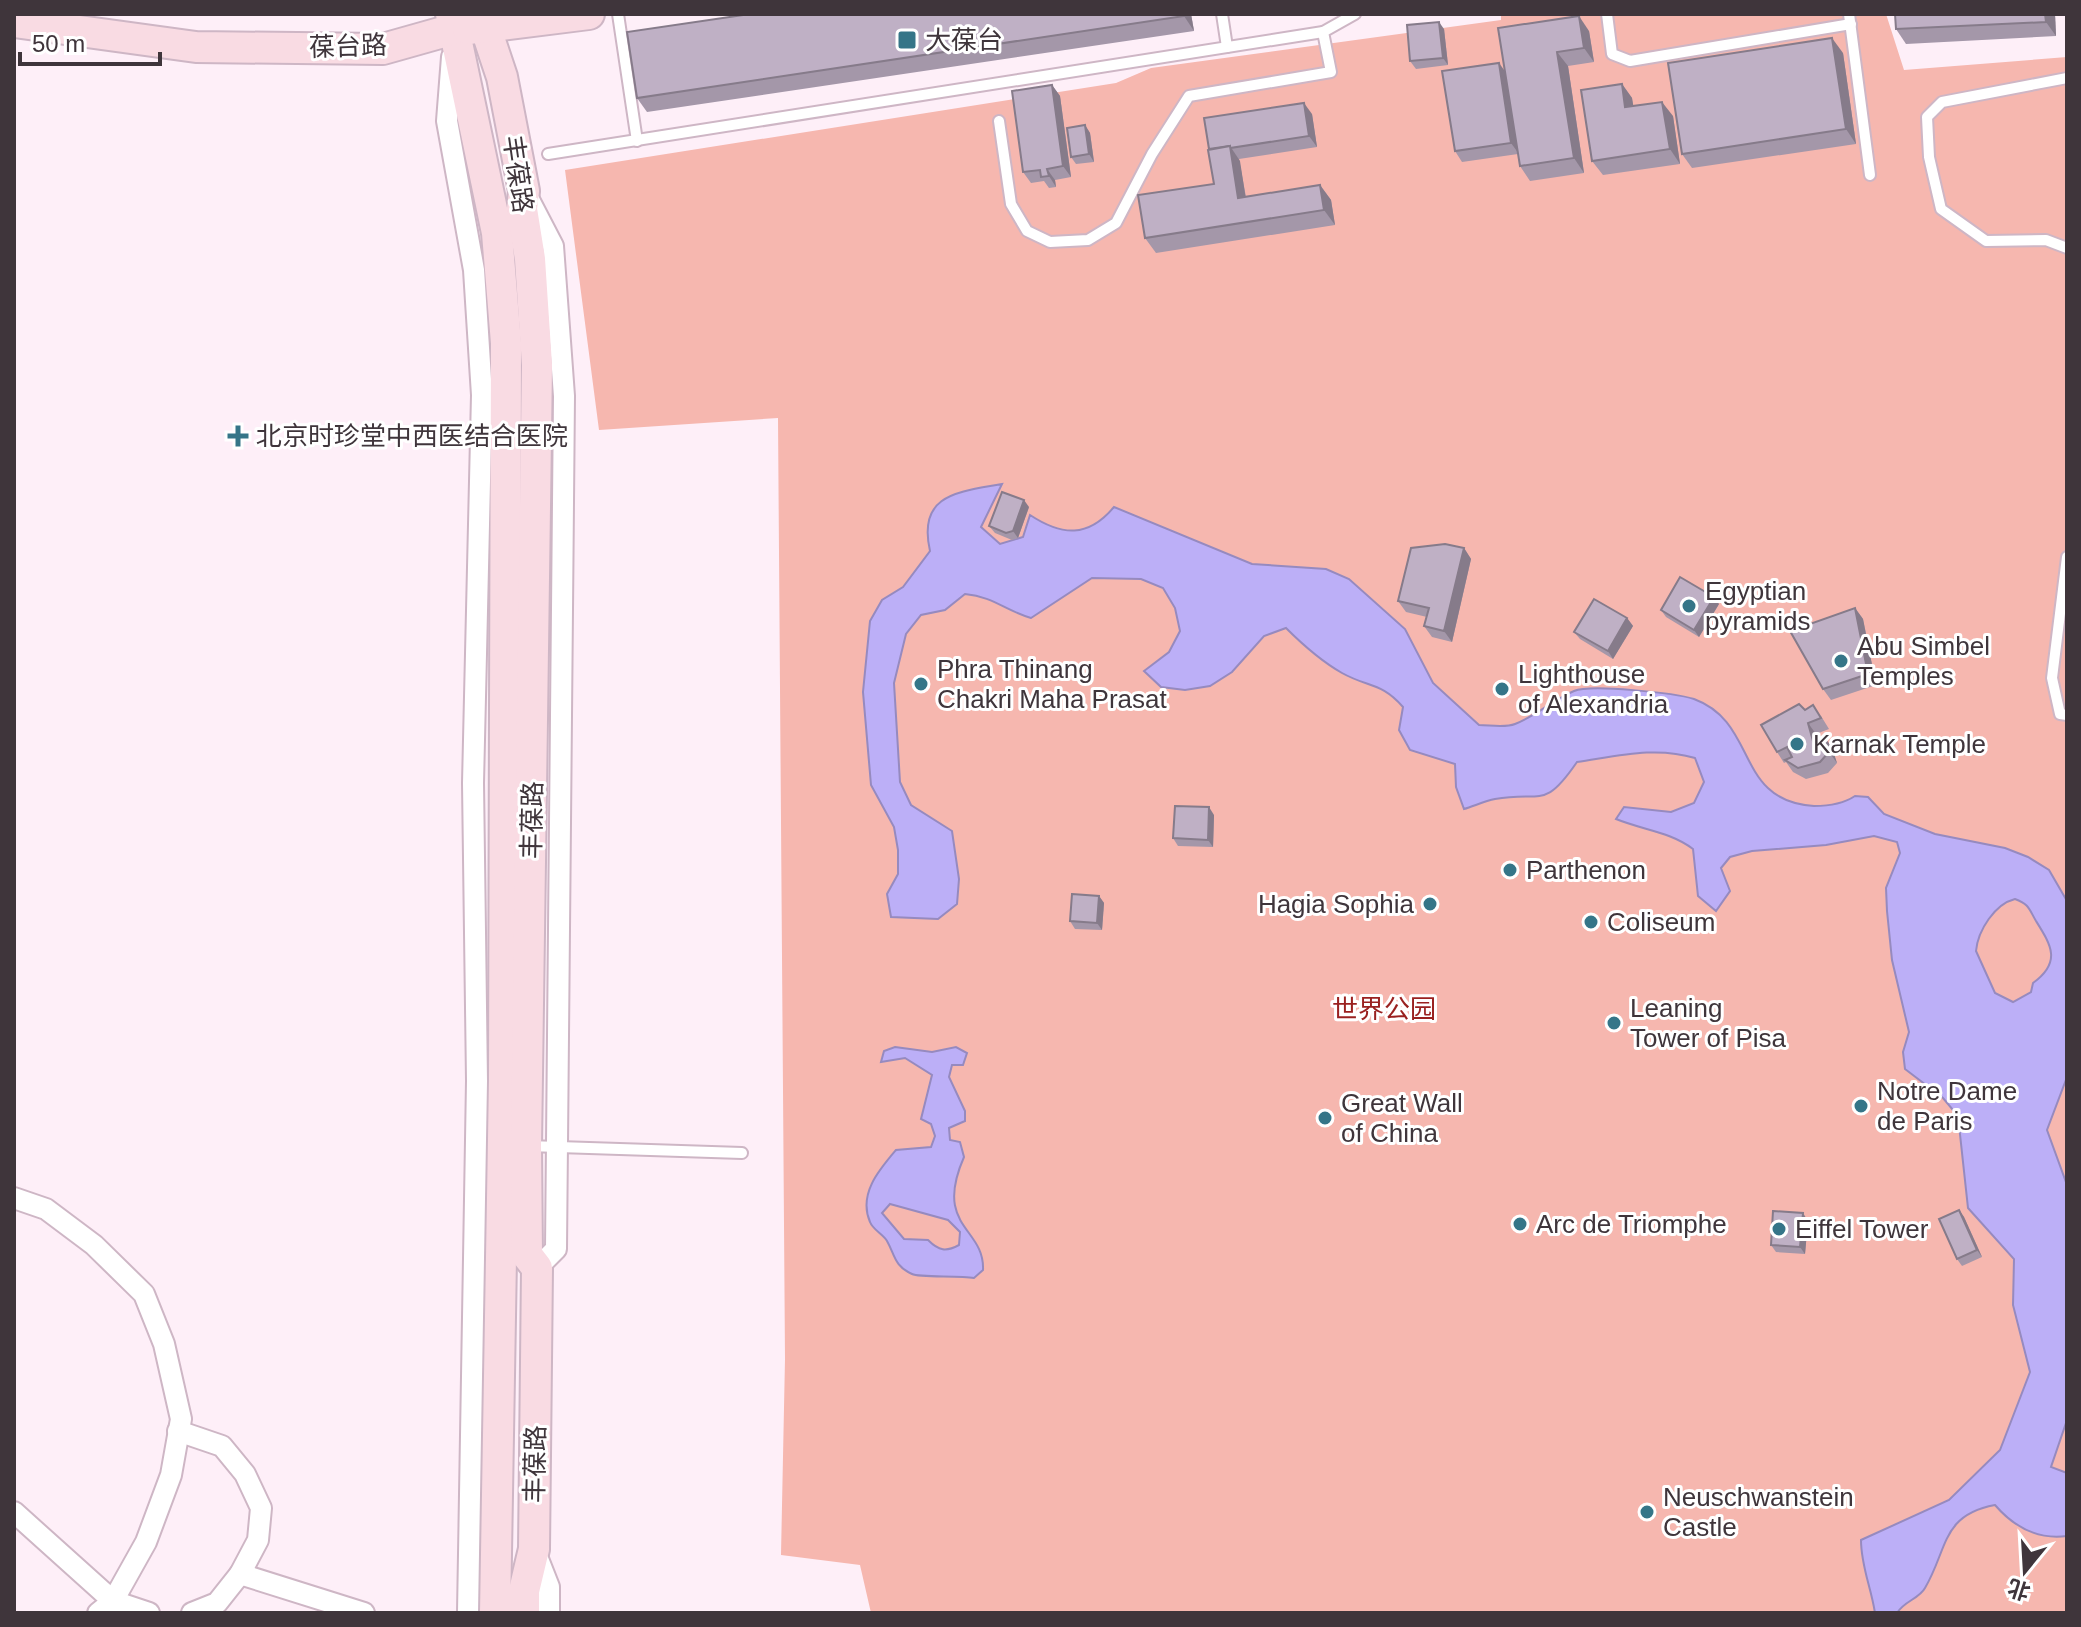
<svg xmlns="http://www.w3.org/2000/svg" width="2081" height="1627" viewBox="0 0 2081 1627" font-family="Arial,'Noto Sans SC',sans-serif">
<rect width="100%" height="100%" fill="#feeff8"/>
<path fill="#f6b7af" d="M1501 14H1886L1904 70 2067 57V1613H871L860 1565 781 1555 785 1359 778 418 599 430 565 170 1116 83 1151 68 1501 20Z"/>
<g fill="#bcaff7" stroke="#968abf" stroke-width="2" fill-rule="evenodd">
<path d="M1002 484 981 527 1000 544 1023 537 1030 515C1062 536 1088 538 1114 507L1252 564 1326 569 1349 579 1405 629 1433 683 1479 725C1490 725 1505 728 1515 724 1536 716 1553 700 1574 691 1591 684 1675 693 1694 699 1759 723 1734 801 1814 806 1829 806 1843 804 1855 796L1868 797 1884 814 1935 834 2005 848 2028 857 2049 870 2067 901V1077L2047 1130 2067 1185V1420L2051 1467 2067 1473V1536C2037 1540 2014 1527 1995 1505 1941 1515 1948 1549 1925 1588 1919 1599 1904 1601 1897 1613H1875C1871 1587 1861 1566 1861 1540L1949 1500 2000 1450 2030 1372 2013 1305 2014 1259 1968 1208 1958 1116 1943 1098 1905 1069 1903 1052 1909 1032 1892 960 1887 911 1886 888 1900 853 1897 842 1874 836 1826 845 1752 851 1730 857 1721 868 1730 891 1716 911 1698 896 1693 849C1671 832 1643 830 1616 819L1624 807 1671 812 1694 803 1704 782 1695 758C1656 746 1618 756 1577 762 1544 810 1543 791 1495 799 1485 801 1474 806 1464 809L1456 787 1455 764 1410 750 1399 730 1403 707C1381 682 1369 688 1342 673 1321 661 1303 645 1286 628L1264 636 1232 672 1210 686 1185 690 1161 687 1144 671 1169 652 1180 631 1175 608 1163 588 1141 579 1092 578 1031 618C1004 610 994 597 965 594L945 610 921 615 906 634 894 683 900 782 911 805 952 831 959 879 957 904 938 919 891 917 887 894 898 874V850L894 827 871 785 863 692 870 621 882 600 903 587 930 551C917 494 958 492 1002 484ZM2015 899C2029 904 2029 909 2036 921 2051 945 2062 962 2033 983L2031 992 2013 1002 1995 993 1976 951C1978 930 1995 904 2015 899Z"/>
<path d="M895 1047 932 1052 956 1047 967 1053 963 1065H952L949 1077 965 1111V1121L949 1128 950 1140 960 1142 964 1157C933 1228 985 1227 983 1270L974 1278C959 1275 920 1278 912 1274 894 1266 895 1255 887 1241 883 1234 873 1230 870 1222 858 1194 879 1170 896 1150L931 1147 935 1136 931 1124 921 1119 932 1075 905 1058 881 1062 884 1051ZM890 1204 948 1220 960 1232 959 1245C946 1252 939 1251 928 1240L904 1239 882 1213Z"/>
</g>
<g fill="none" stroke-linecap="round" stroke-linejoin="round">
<defs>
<g id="lane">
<path d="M618 14 637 141"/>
<path d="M1222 14 1227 47"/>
<path d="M1607 14 1612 54 1630 61 1851 24"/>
<path d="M1849 14 1870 175"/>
<path d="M2067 78 1942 102 1927 117 1929 157 1941 209 1986 241 2046 240 2067 248"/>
<path d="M999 121 1011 204 1027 231 1050 242 1088 240 1116 223 1152 154 1189 96 1331 72 1323 32 1355 14"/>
<path d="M548 154 1323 32"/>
<path d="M2067 557 2052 678 2060 714 2067 715"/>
<path d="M528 1146 742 1153"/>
</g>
<g id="street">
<path d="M452 57 447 121 474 270 482 395 473 783 477 1081 468 1613"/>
<path d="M526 194 553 246 564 396 556 1249 537 1268"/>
<path d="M14 1198 46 1209 94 1245 144 1294 164 1344 181 1419 171 1475 146 1542 113 1601 98 1613"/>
<path d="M178 1431 222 1446 245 1474 261 1508 258 1540 240 1574 217 1603 192 1613"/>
<path d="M14 1512 113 1601 149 1613"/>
<path d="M534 1549 549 1587V1613"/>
<path d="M240 1574 364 1613"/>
</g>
<g id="secondary">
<path d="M451 14 497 233 506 343 504 1080 495 1613"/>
<path d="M481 14 502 77 524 191 522 209 530 259 537 365 526 1146 527 1255 537 1268 534 1549 524 1591V1613"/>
<path d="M14 22 196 47 383 49 454 29 470 21"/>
<path d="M468 29 589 14"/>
</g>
</defs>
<use href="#lane" stroke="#ceb6c5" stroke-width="14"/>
<use href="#street" stroke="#ceb6c5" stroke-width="24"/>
<use href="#secondary" stroke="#ceb6c5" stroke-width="34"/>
<use href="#lane" stroke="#fff" stroke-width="10"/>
<use href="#street" stroke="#fff" stroke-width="20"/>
<use href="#secondary" stroke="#f9dbe3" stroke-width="30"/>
</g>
<g fill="#a497a9">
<path d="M1191 14 1194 31 647 112 637 98Z"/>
<path d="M1895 14H2055L2056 36 1906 44 1896 29Z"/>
<path d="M1444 29 1448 65 1416 69 1410 61Z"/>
<path d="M1589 31 1594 62 1568 66 1584 173 1530 181 1520 166 1518 154 1462 162 1455 151 1505 72Z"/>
<path d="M1843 53 1856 144 1692 168 1682 154Z"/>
<path d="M1622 84 1632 98 1633 106 1673 116 1680 164 1603 175 1592 161Z"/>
<path d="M1052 85 1060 96 1071 177 1055 180 1056 187 1049 188 1044 181 1031 183 1023 172Z"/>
<path d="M1312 114 1317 147 1239 159 1246 197 1320 185 1331 200 1335 225 1156 253 1145 238 1214 184 1208 150Z"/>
<path d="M1085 125 1090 133 1094 162 1076 164 1071 157Z"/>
<path d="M1029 507 1018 538 1012 540 995 533 989 526Z"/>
<path d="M1464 548 1471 559 1452 642 1432 637 1424 626 1427 617 1406 612 1398 601Z"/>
<path d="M1719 604 1699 637 1666 617 1661 610Z"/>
<path d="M1855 608 1863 619 1876 685 1831 700 1823 689Z"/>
<path d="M1627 618 1633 626 1613 659 1580 639 1574 632Z"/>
<path d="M1805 710 1821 716 1829 729 1816 734 1817 739 1824 736 1832 748 1837 763 1828 773 1806 779 1793 772 1786 762 1784 763 1777 752Z"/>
<path d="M1214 815 1213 847 1178 846 1173 838Z"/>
<path d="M1099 896 1104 903 1102 930 1075 929 1070 921Z"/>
<path d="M1959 1210 1964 1217 1982 1257 1962 1266 1957 1259Z"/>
<path d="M1808 1221 1805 1254 1776 1252 1771 1245Z"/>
</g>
<g fill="#867b8a">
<path d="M1183 14H1191L1194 31 1184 16Z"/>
<path d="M2045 14H2055L2056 36 2046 22Z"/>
<path d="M1579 16 1589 31 1594 62 1584 48Z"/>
<path d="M1439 22 1444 29 1448 65 1443 58Z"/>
<path d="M1832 38 1843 53 1856 144 1846 129Z"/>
<path d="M1557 52 1568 66 1584 173 1574 158Z"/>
<path d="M1499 63 1507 74 1519 154 1511 143Z"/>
<path d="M1622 84 1632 98 1636 122 1625 107Z"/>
<path d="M1052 85 1060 96 1071 177 1063 166Z"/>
<path d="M1662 102 1673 116 1680 164 1670 149Z"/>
<path d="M1304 103 1312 114 1317 147 1309 136Z"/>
<path d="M1085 125 1090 133 1094 162 1089 154Z"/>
<path d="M1230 146 1240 161 1248 213 1238 198Z"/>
<path d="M1047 169 1055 180 1056 187 1049 176Z"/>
<path d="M1320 185 1331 200 1335 225 1324 210Z"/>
<path d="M1024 500 1029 507 1018 538 1013 531Z"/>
<path d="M1464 548 1471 559 1452 642 1444 631Z"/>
<path d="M1714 597 1719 604 1699 637 1694 630Z"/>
<path d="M1855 608 1863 619 1876 685 1868 674Z"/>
<path d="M1627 618 1633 626 1613 659 1608 651Z"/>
<path d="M1808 723 1816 734 1821 752 1813 741Z"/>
<path d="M1824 736 1832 748 1837 763 1829 752Z"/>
<path d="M1209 807 1214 815 1213 847 1208 840Z"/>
<path d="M1099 896 1104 903 1102 930 1097 923Z"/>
<path d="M1959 1210 1964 1217 1982 1257 1977 1250Z"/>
<path d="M1803 1213 1808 1221 1805 1254 1800 1247Z"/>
</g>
<g fill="#bfb0c5" stroke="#867b8a" stroke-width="2">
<path d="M750 14H1183L1184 16 637 98 627 32Z"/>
<path d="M1895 14H2045L2046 22 1896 29Z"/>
<path d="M1579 16 1584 48 1557 52 1574 158 1520 166 1498 28Z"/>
<path d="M1439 22 1443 58 1410 61 1407 25Z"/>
<path d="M1832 38 1846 129 1682 154 1668 63Z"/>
<path d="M1499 63 1511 143 1455 151 1442 71Z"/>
<path d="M1622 84 1625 107 1662 102 1670 149 1592 161 1581 90Z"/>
<path d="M1052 85 1063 166 1047 169 1049 176 1041 177 1040 170 1023 172 1012 91Z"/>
<path d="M1304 103 1309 136 1230 148V146L1209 149 1204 118Z"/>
<path d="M1085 125 1089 154 1071 157 1067 128Z"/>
<path d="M1230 146 1238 198 1320 185 1324 210 1145 238 1138 195 1214 184 1208 150Z"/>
<path d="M1002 492 1024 500 1013 531 1006 533 989 526Z"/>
<path d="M1445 544 1464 548 1444 631 1424 626 1429 608 1398 601 1411 548Z"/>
<path d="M1680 577 1714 597 1694 630 1661 610Z"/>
<path d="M1594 599 1627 618 1608 651 1574 632Z"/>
<path d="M1855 608 1868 674 1823 689 1790 631Z"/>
<path d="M1799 704 1805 710 1813 705 1821 718 1808 723 1813 741 1824 736 1829 752 1820 762 1798 768 1785 760 1792 757 1787 747 1777 752 1761 725Z"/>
<path d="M1175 806 1209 807 1208 840 1173 838Z"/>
<path d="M1072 894 1099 896 1097 923 1070 921Z"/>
<path d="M1959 1210 1977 1250 1957 1259 1939 1219Z"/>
<path d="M1773 1211 1803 1213 1800 1247 1771 1245Z"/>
</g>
<g fill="#357588" stroke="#fff" stroke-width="3">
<rect x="897" y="30" width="20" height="20" rx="4"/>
<path d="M234 424h8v8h8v8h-8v8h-8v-8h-8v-8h8z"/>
<circle cx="1689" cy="606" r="8"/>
<circle cx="1841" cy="661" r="8"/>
<circle cx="921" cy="684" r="8"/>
<circle cx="1502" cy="689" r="8"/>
<circle cx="1797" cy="744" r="8"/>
<circle cx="1510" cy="870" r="8"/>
<circle cx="1430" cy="904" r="8"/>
<circle cx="1591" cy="922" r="8"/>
<circle cx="1614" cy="1023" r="8"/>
<circle cx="1861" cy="1106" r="8"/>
<circle cx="1325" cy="1118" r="8"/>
<circle cx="1520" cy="1224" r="8"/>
<circle cx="1779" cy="1229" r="8"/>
<circle cx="1647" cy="1512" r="8"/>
</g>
<g text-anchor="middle" stroke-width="6" stroke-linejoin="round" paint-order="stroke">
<g font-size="26" fill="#3f353b" stroke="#fff" text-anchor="start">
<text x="925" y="49">大葆台</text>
<text x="256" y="445">北京时珍堂中西医结合医院</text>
<text x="1705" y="600">Egyptian<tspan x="1705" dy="30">pyramids</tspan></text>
<text x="1857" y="655">Abu Simbel<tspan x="1857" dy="30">Temples</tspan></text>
<text x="937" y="678">Phra Thinang<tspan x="937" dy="30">Chakri Maha Prasat</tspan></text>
<text x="1518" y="683">Lighthouse<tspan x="1518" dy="30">of Alexandria</tspan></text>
<text x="1813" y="753">Karnak Temple</text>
<text x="1526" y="879">Parthenon</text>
<text x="1414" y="913" text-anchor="end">Hagia Sophia</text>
<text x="1607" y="931">Coliseum</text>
<text x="1630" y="1017">Leaning<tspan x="1630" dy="30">Tower of Pisa</tspan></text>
<text x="1877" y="1100">Notre Dame<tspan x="1877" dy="30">de Paris</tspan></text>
<text x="1341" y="1112">Great Wall<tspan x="1341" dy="30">of China</tspan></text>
<text x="1536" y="1233">Arc de Triomphe</text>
<text x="1795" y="1238">Eiffel Tower</text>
<text x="1663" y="1506">Neuschwanstein<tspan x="1663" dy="30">Castle</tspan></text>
</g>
<g font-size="26" fill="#3f353b" stroke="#fff">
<text transform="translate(348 46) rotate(-2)" y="9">葆台路</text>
<text transform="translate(518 174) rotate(82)" y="9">丰葆路</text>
<text transform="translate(532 820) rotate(-89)" y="9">丰葆路</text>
<text transform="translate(535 1464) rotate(-89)" y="9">丰葆路</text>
</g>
<g font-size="26" fill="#9a2120" stroke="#fff">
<text x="1384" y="1018">世界公园</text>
</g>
</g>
<rect width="2081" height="1627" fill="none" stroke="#3f353b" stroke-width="32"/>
<g transform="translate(2025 1571) rotate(198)" stroke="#ffffff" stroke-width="6" paint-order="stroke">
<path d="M0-6L14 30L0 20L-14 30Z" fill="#3f353b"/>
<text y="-12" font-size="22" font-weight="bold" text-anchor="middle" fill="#3f353b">北</text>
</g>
<path d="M20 52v12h140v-12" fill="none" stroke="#3f353b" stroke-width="4"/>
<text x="32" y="52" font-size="24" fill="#3f353b" stroke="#ffffff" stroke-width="6" paint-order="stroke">50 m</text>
</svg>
